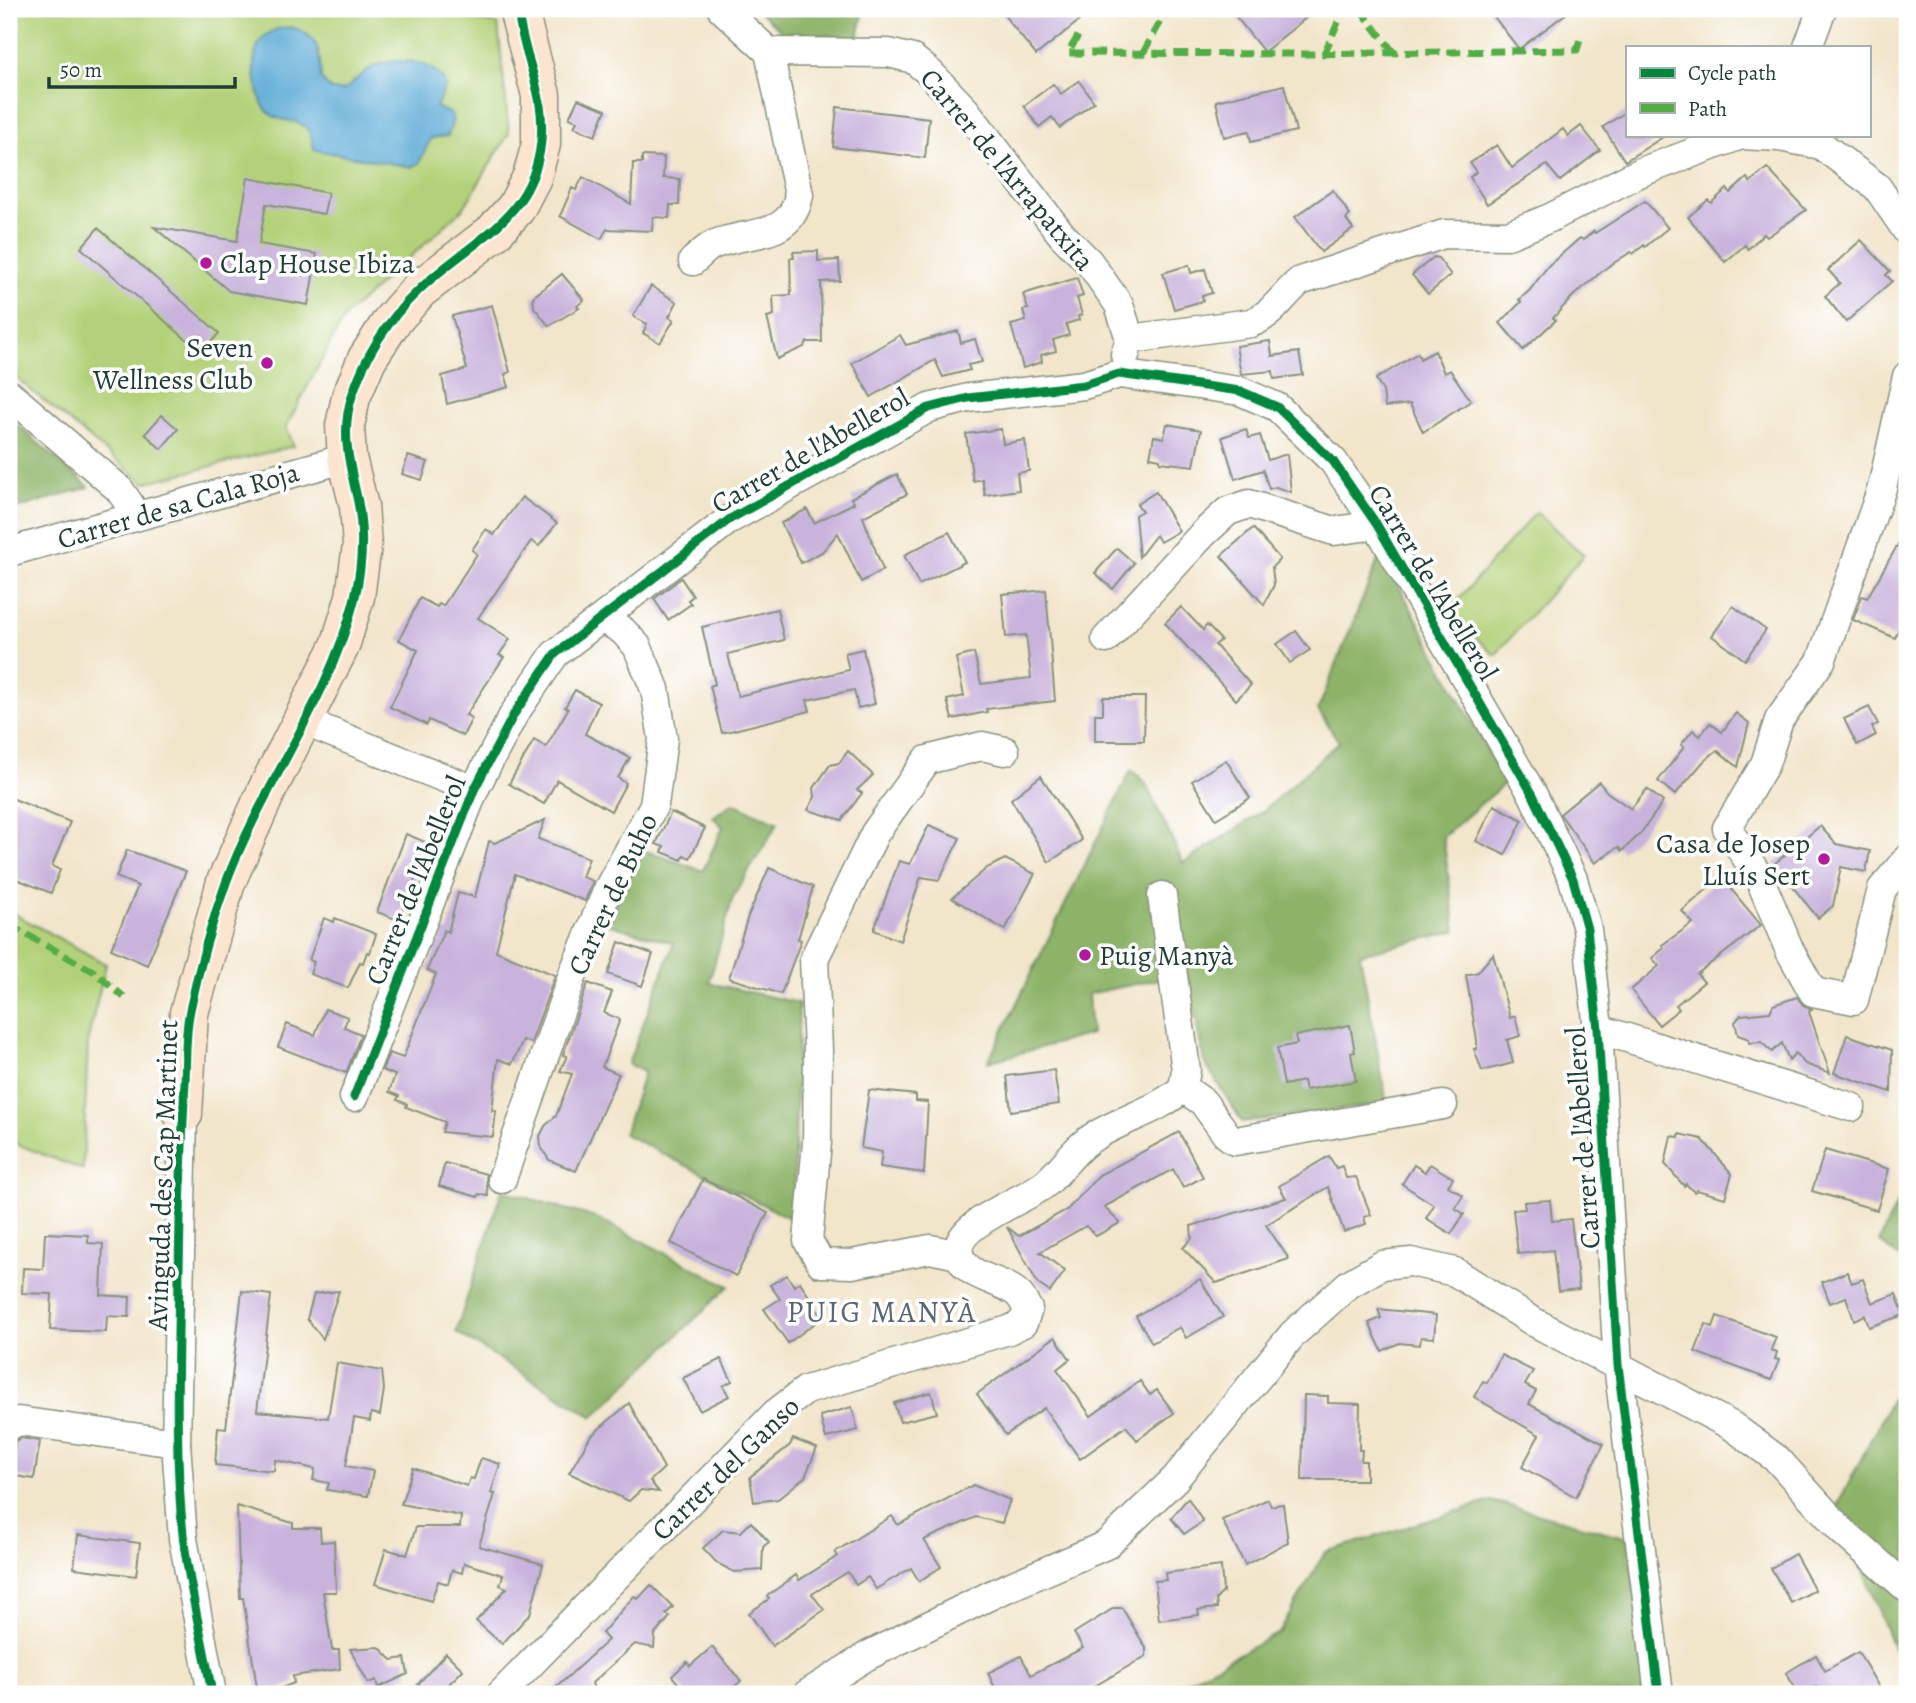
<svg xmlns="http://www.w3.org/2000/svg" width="1916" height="1703" viewBox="0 0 1916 1703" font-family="Alegreya,serif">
<rect width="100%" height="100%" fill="#fff"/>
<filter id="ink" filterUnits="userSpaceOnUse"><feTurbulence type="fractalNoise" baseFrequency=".0143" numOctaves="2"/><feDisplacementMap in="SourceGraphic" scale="14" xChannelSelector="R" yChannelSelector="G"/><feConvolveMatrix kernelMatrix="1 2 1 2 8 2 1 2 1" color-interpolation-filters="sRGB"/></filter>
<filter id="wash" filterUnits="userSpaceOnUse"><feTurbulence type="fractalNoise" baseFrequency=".00686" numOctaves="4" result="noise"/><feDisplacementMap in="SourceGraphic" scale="28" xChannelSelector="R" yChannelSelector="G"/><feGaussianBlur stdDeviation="1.57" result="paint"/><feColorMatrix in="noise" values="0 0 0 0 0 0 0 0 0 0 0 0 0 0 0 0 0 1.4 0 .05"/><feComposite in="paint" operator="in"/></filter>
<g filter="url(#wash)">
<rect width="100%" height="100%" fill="#f1e5ca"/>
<g fill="#b2d178" stroke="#688756" stroke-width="2">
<path d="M9 9H415L498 24 509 133 463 209 345 316 286 427 294 446 144 483 9 372Z"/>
<path d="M1536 512 1584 555 1495 655 1447 612Z"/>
<path d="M9 911 106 964 88 1039 83 1170 9 1141Z"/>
</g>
<g fill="#8db368" stroke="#56784e" stroke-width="2">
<path d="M757 9H864L858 38 782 32Z"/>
<path d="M9 418 89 487 9 511Z"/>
<path d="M1381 553 1505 783 1443 837 1456 931 1360 954 1387 1104 1242 1122 1204 1062 1187 973 1088 994 1091 1034 988 1062 1131 770 1145 782 1183 863 1263 811 1339 742 1318 710Z"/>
<path d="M733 803 778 823 733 897 709 983 799 1003 793 1220 624 1134 644 1072 628 1064 674 943 607 924 640 849 703 871 723 827 713 817Z"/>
<path d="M1907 1183V1263L1879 1242Z"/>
<path d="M502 1190 599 1219 729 1286 593 1417 456 1332Z"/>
<path d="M1907 1369V1682L1837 1506Z"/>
<path d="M1491 1501 1628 1538 1646 1694H1162L1279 1633 1325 1552Z"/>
</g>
<path fill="#5baad5" stroke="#3d7484" stroke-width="2" d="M291 27C320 35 320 53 321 79L331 90H344C353 84 359 75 369 69 391 56 436 57 446 86L436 107 451 114 453 120 448 136 431 138 419 163 411 167 314 150C310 109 285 129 268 112 260 104 259 92 256 81 250 53 258 28 291 27Z"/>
<g id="blocks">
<g fill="#c8b3dc">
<path d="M999 9H1094L1036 55Z"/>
<path d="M1230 9H1317L1264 52Z"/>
<path d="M1488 9H1572L1519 49Z"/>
<path d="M1079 81 1094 102 1060 128 1052 117 1039 127 1024 106 1053 84 1061 94Z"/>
<path d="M1284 85 1296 131 1251 142 1249 131 1224 137 1216 101Z"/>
<path d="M578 99 606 110 595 136 574 127 577 121 569 118Z"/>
<path d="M837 107 929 118 925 158 833 147Z"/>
<path d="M1627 111V135H1666L1625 161 1603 127Z"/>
<path d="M1581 126 1600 150 1560 181 1547 165 1487 204 1470 177 1476 172 1470 163 1497 145 1512 168 1563 129 1568 136Z"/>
<path d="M642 156 664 157 663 178 680 179 679 205H670L669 218 653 217 652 231 607 229 601 239 560 216 572 188 576 190 583 177 631 204 633 163H642Z"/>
<path d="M1767 168 1806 210 1767 237 1764 234 1748 249 1745 245 1725 262 1688 217 1708 200 1711 203 1727 189 1730 193 1747 178 1750 182Z"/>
<path d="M248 178 328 193 324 214 266 204 259 244 317 254 308 305 229 291 154 227 237 241Z"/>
<path d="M1333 190 1350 215 1346 219 1353 229 1321 252 1295 217Z"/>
<path d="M1645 201 1668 228 1645 247 1644 245 1633 254 1631 252 1606 268 1573 296 1553 318 1556 320 1523 350 1500 323 1521 302 1519 300 1530 290 1548 266 1580 238 1583 240 1594 231 1595 233Z"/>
<path d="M98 228 219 333 202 353 81 248Z"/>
<path d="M1861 240 1890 271 1886 275 1892 281 1846 322 1825 296 1840 283 1828 270Z"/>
<path d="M818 251V261L839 260 840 281 821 282 822 342H807L804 347 777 359 767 317 774 315 773 296 791 295 790 258H794L793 252Z"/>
<path d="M1434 257 1438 258 1451 275 1428 294 1412 275Z"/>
<path d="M1189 265 1191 273 1205 269 1212 293 1202 296 1203 301 1174 309 1163 273Z"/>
<path d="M562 274 584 300 577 306 579 308 549 326 534 307 533 297Z"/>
<path d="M1077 278 1083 296 1077 298 1082 315 1078 316 1079 320 1066 324 1069 335 1053 340 1056 351 1041 355 1042 362 1023 368 1011 325 1026 321 1023 310 1028 309 1023 294Z"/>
<path d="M651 286 677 302 669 317 674 320 660 343 643 333 647 324 633 316Z"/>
<path d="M492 305 510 372 505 374 509 387 447 404 442 376 467 369 452 316Z"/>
<path d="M958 331 961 343 975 339 982 362 968 365 970 370 943 377 935 360 871 397 852 363 900 335 906 345Z"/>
<path d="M1270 341 1272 356 1299 352 1303 375 1274 379 1273 371 1241 374 1236 346Z"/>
<path d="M1435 351 1444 373 1450 370 1471 401 1423 432 1410 404 1385 407 1383 391 1376 379 1418 353 1420 359Z"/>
<path d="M162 415 178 429 161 449 145 434Z"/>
<path d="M1167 424 1201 430 1194 466 1160 462V459L1150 457 1154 436 1164 438Z"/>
<path d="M1001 429 1003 444 1025 440 1029 471 1017 473 1019 490 985 495 982 479 973 481 966 434Z"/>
<path d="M1246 429 1249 438 1260 435 1268 460 1287 454 1291 492 1276 487 1269 489 1263 470 1235 479 1222 437Z"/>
<path d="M408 456 428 462 422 480 402 474Z"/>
<path d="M897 474 907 494 863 517 883 570 861 582 838 533 822 552 801 563 781 523 807 509 814 523 854 503 851 498Z"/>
<path d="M1156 492 1179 531 1160 542 1156 535 1139 557 1135 515 1142 511 1137 504Z"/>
<path d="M522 497 557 523 539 546 531 541 478 618 510 639 499 655 504 657 466 715 472 718 463 736 429 720 427 725 390 707 418 650 399 640 420 598 437 607 439 604 443 606 477 554 472 550 486 529 494 535Z"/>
<path d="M1253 528 1280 559 1272 567 1274 585 1264 605 1221 556Z"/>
<path d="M1907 529V610L1895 638 1853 620 1862 596 1867 598Z"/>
<path d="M949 532 965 562 919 585 904 555Z"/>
<path d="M1117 548 1134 563 1113 589 1095 573Z"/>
<path d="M681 578 693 596 688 600 691 604 668 620 654 599Z"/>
<path d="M1046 590 1055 701 986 709 987 712 952 719 947 700 964 696 956 658 974 653 981 684 1031 678 1026 635 1006 637 1002 594Z"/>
<path d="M1733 606 1766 630 1745 660 1712 636Z"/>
<path d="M1181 607 1203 630 1207 625 1221 640 1215 645 1251 685 1236 700 1165 623Z"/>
<path d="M777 609 784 640 728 654 738 696 849 670 845 653 863 649 875 704 858 708 854 690 807 700 810 711 722 733 710 686 715 684 702 627Z"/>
<path d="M1296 631 1310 650 1290 663 1277 644Z"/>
<path d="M575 690 599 703 585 734 630 758 618 778 626 783 611 811 557 780 544 804 509 784 534 740 546 747 568 709 565 707Z"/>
<path d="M1103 697H1145L1144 741H1095V714H1103Z"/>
<path d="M1869 707 1878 724 1872 727 1876 735 1857 745 1844 719Z"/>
<path d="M1736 713 1749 723 1738 767 1717 750 1703 762 1675 795 1658 781 1684 747 1681 745 1693 730 1700 736 1710 723 1722 732Z"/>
<path d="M848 751 873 775 857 790 862 793 842 820 808 810 815 797 814 788 830 765 839 763Z"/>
<path d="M1226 760 1250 798 1216 819 1192 781Z"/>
<path d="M1041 776 1082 840 1049 862 1011 799Z"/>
<path d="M1599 782 1607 792 1631 809 1647 789 1663 802 1640 834 1622 851 1618 847 1595 863 1560 814Z"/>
<path d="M9 797 70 822 52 866 60 870 51 893 9 876Z"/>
<path d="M1494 805 1523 820 1505 855 1476 841Z"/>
<path d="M671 812 705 828 690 858 684 855 682 860 662 852 664 847 656 844Z"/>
<path d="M545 820 538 839 589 858 582 877 593 881 585 901 515 874 496 951 555 975 531 1043 523 1040 512 1064 498 1059 492 1111H496L493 1137 442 1132 445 1122 406 1107 407 1104 397 1100 399 1096 389 1092 395 1075 382 1070 389 1053 403 1058 436 974 427 970 444 930 448 932 458 893 475 897 489 841 495 843Z"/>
<path d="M929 825 960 838 939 880 921 877 900 941 874 930 899 861 910 864Z"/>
<path d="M1820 826 1836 844 1870 851 1866 872 1841 867 1833 906 1818 918 1774 864Z"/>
<path d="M406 834 430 844 398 920 377 912Z"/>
<path d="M127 850 186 871 147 965 111 949 138 886 116 877Z"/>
<path d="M1005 859 1035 874 1005 930 952 898 987 868Z"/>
<path d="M769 868 813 887 798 939 801 940 781 994 729 978 748 916Z"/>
<path d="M1721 877 1761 925 1697 974 1704 982 1676 1005 1679 1009 1659 1025 1631 990 1659 966 1652 958 1664 948 1662 945 1693 923 1682 911Z"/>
<path d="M324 918 334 922 335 918 376 934 370 953 367 952 363 963 360 962 348 988 310 974 314 962 309 960Z"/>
<path d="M619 942 653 954 642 986 608 974Z"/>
<path d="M1493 954 1510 1018 1515 1016 1520 1036 1507 1040 1513 1063 1482 1071 1474 1049H1477V1041L1466 975 1478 972Z"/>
<path d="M588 983 612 992 604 1013 620 1019 602 1067 619 1074 576 1171 549 1160 541 1147 540 1136 545 1126 556 1116 572 1074 560 1071 567 1056 563 1055Z"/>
<path d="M1797 997 1803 1005 1812 1009 1809 1012 1830 1073 1805 1064 1795 1053 1789 1060 1782 1043 1772 1052 1761 1042 1749 1043V1039L1738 1035 1735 1022 1741 1015 1770 1012 1773 1005Z"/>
<path d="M325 1009 348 1017 344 1027 361 1034 346 1073 278 1047 287 1024 315 1035Z"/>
<path d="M1350 1025 1355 1052 1351 1053 1356 1081 1305 1090 1303 1081 1284 1085 1277 1048 1297 1044 1295 1036Z"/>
<path d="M1847 1035 1892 1050 1891 1092 1834 1073Z"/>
<path d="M1054 1070 1059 1104 1011 1111 1007 1076Z"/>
<path d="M869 1090 916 1095V1101L928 1102 924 1173 880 1167 882 1152 861 1148Z"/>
<path d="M1179 1132 1203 1177 1183 1188 1173 1169 1104 1207 1120 1223 1096 1236 1086 1226 1040 1252 1065 1271 1050 1292 1038 1284 1007 1227 1019 1236 1068 1209 1099 1175Z"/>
<path d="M1679 1134 1702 1139 1732 1174 1725 1198 1697 1190 1694 1192 1686 1184 1684 1186 1665 1164 1671 1136 1679 1137Z"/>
<path d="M1825 1150 1889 1169 1877 1210 1812 1191Z"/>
<path d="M1329 1156 1336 1168 1342 1166 1346 1178 1356 1177 1371 1215 1364 1217 1366 1224 1344 1232 1328 1187 1266 1225 1289 1259 1216 1283 1183 1248 1192 1238 1191 1226 1286 1198 1279 1186Z"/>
<path d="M445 1163 486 1174 488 1196 479 1194 478 1197 439 1186Z"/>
<path d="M1430 1164 1453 1178 1448 1186 1463 1195 1455 1208 1464 1214 1451 1234 1426 1218 1434 1205 1402 1184 1414 1165 1425 1172Z"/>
<path d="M703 1179 768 1213 736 1276 671 1243Z"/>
<path d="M1550 1200 1552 1221 1571 1219 1579 1289 1558 1291 1553 1250 1518 1254 1513 1210 1525 1209 1524 1202Z"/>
<path d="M45 1233 88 1235V1243L103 1244 101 1295 130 1297 129 1317 107 1316 106 1332 50 1330 52 1294 22 1293 23 1268 43 1269Z"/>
<path d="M1847 1272 1852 1283 1863 1279 1872 1303 1896 1294 1904 1315 1869 1327 1865 1315 1854 1320 1846 1297 1830 1303 1822 1282Z"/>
<path d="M787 1275 794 1286 800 1282 822 1318 788 1343 764 1309 780 1299 770 1285Z"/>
<path d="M1200 1279 1223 1317 1186 1338 1180 1327 1152 1343 1136 1316Z"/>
<path d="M242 1291 271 1295 257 1411 328 1418 337 1363 382 1371 384 1389 380 1415 371 1413 370 1421 354 1418 346 1466 373 1471 368 1496 327 1490 329 1483 313 1480 315 1469 275 1460 274 1471 215 1465 218 1427 226 1428Z"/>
<path d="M339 1291 323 1339 307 1319 314 1294Z"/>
<path d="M1378 1309 1436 1315 1434 1338 1421 1337 1420 1345 1399 1343 1382 1351 1369 1323 1381 1318Z"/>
<path d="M1717 1316 1776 1337 1771 1350 1777 1352 1775 1359 1779 1360 1771 1380 1695 1352 1706 1324 1713 1327Z"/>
<path d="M1055 1337 1070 1359 1057 1369 1091 1416 1140 1381 1150 1395 1157 1390 1174 1413 1137 1440 1126 1426 1080 1459 1044 1408 1006 1435 977 1394Z"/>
<path d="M1501 1355 1533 1371 1525 1385 1536 1391 1529 1404 1604 1444 1576 1497 1522 1467 1539 1435 1474 1397 1483 1381 1487 1383Z"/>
<path d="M721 1359 732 1381 723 1386 729 1396 700 1411 683 1378Z"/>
<path d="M931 1392 937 1413 900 1422 894 1403Z"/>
<path d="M1304 1395 1328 1396V1403L1360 1404 1359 1450H1362L1361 1461H1366V1480H1302Z"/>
<path d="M629 1403 664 1468 650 1481 659 1492 641 1490 629 1501 569 1473 590 1437Z"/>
<path d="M852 1407 858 1430 826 1438 820 1416Z"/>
<path d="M21 1438 40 1441 34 1479 10 1475 15 1441Z"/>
<path d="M793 1439 817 1448 805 1477 778 1499 754 1502 750 1477 790 1445Z"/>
<path d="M481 1458 500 1464 491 1493 495 1494 479 1546 543 1564 530 1614 502 1644 476 1621 507 1588 500 1585 503 1575 464 1563 462 1573 452 1570 448 1584 438 1581 431 1601 375 1584 386 1549 407 1555 416 1527H460L461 1516 401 1504 413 1468 467 1486 470 1478 474 1479Z"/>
<path d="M973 1485 1010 1500 1002 1523 976 1517 924 1540 941 1567 919 1581 911 1568 876 1589 868 1577 856 1585 848 1572 812 1594 824 1610 772 1646 749 1613 769 1599 767 1596 796 1575 799 1580 838 1556 835 1552 892 1516 898 1525Z"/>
<path d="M1188 1498 1203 1522 1184 1534 1171 1518Z"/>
<path d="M1268 1499 1271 1506 1283 1504 1288 1542 1245 1565 1222 1520Z"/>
<path d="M237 1506 293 1523V1528H320L321 1542 334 1541 336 1592H323L332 1650H339L340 1669 293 1676 294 1683 267 1694H258L243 1598H240Z"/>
<path d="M751 1522 769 1542 763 1547 762 1570 734 1572 717 1563 703 1548 723 1530 741 1532Z"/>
<path d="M78 1535 140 1543 136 1576 74 1568Z"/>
<path d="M1795 1554 1815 1590 1791 1603 1771 1568Z"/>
<path d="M1221 1566 1223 1592 1216 1599 1217 1608 1198 1610 1199 1615 1159 1620 1155 1581 1166 1580 1165 1573Z"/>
<path d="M651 1585 673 1607 666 1614 670 1617 655 1634 654 1648 635 1644 592 1683 596 1694H549L608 1640 602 1633 634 1596 638 1599Z"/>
<path d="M1114 1608H1122L1146 1648V1656L1081 1694H993L997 1692 988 1673 1021 1656 1031 1675 1083 1648 1074 1633Z"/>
<path d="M379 1647 392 1660 405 1658 408 1674 378 1688 376 1680 368 1683 350 1649Z"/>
<path d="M712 1647 741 1681 726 1694H687L672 1676 687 1662 690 1666Z"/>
<path d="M1858 1652 1883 1694H1821L1816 1687 1799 1694 1786 1673 1816 1655 1825 1671Z"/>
<path d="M446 1653 463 1670 439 1694H434L418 1684Z"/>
</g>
</g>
</g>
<g filter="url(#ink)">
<use href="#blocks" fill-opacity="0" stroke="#88917f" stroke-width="2"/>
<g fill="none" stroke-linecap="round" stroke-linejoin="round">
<defs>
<g id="street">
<path d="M1808 47 1822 9"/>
<path d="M769 52 889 53 913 59 930 73 966 111 1062 235 1089 262 1119 305 1130 339 1125 355"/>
<path d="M693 261C700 255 707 247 715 244 751 230 791 240 799 195L769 52 722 9"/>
<path d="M1130 339 1251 323C1274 314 1281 297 1300 281L1444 234 1508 235 1550 218 1641 172 1741 135 1779 137 1821 145 1877 187 1907 231"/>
<path d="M1907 376 1882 488 1821 661 1779 720 1765 764 1727 828 1759 877 1790 951 1813 992 1854 1000 1882 889 1907 859"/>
<path d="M9 394 119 489 130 505 132 516"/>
<path d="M9 552 347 458"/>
<path d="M1106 639 1203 534 1228 511 1249 504 1334 531 1377 525"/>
<path d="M303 721 474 790"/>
<path d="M1162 896 1186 1070 1183 1088"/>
<path d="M1598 1029 1851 1107"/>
<path d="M354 1097 474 790 514 714 555 654 730 519 929 408 968 398 1084 385 1119 374 1240 391 1277 407 1333 461 1377 525 1533 795 1573 879 1587 929 1598 1029 1618 1365 1659 1694"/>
<path d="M183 1114 176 1443 183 1539 212 1694"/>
<path d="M502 1179 574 971 608 889 654 805 663 739 655 689 637 646 622 630 603 619"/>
<path d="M959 1255 930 1249 852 1264 821 1263 808 1241 817 1142 818 1050 814 959 875 833 927 760 982 746 1005 751"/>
<path d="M9 1426 18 1421 176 1443"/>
<path d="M501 1694 776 1413 806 1390 1009 1330 1023 1323 1028 1309C1025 1305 1023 1299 1019 1295 1004 1279 966 1279 959 1254 952 1224 1026 1200 1045 1184 1063 1169 1074 1148 1095 1136 1124 1118 1158 1111 1183 1088L1203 1102 1226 1134 1235 1141 1443 1105"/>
<path d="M807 1694 867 1656 995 1593 1106 1545 1175 1479 1293 1334 1349 1284 1382 1265 1411 1262 1455 1272 1532 1321 1732 1426 1778 1460 1841 1530 1907 1588"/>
</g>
<path id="secondary" d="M183 1114 189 1013 226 882 267 790 340 646 355 597 362 545 359 506 347 458 345 426 351 397 367 359 391 322 419 290 493 233 516 208 532 177 541 144V95L518 9"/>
</defs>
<use href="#street" stroke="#88917f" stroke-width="31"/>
<use href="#secondary" stroke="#88917f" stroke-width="41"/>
<use href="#street" stroke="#fff" stroke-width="28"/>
<use href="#secondary" stroke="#fce5d0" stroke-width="38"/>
<g stroke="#52ad45" stroke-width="7" stroke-dasharray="14 7" stroke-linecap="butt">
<path d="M1360 9 1394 53"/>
<path d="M1078 36 1068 53 1308 54 1577 50 1581 35"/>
<path d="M1143 53 1168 9"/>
<path d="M1324 54 1344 9"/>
<path d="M9 925 93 971 124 997"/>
</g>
<defs>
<g id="cycleway">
<path d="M354 1097 474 790 514 714 555 654 730 519 929 408 968 398 1084 385 1119 374 1240 391 1277 407 1333 461 1377 525 1533 795 1573 879 1587 929 1598 1029 1618 1365 1659 1694"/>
<path d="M212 1694C203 1641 189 1588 183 1534 174 1447 178 1360 179 1272 180 1209 181 1146 185 1082 186 1059 185 1033 190 1010 199 967 212 921 227 880 263 785 329 700 354 601 362 569 364 534 358 502 350 465 340 433 352 396 364 357 389 318 419 290 468 242 534 220 541 141 546 89 522 57 518 9"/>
</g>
</defs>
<use href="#cycleway" stroke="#fff" stroke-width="13"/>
<use href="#cycleway" stroke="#00873e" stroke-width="9"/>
</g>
</g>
<g fill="#b5179e" stroke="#fff" stroke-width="2.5">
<circle cx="206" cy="263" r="7"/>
<circle cx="267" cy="363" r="7"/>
<circle cx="1824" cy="859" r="7"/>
<circle cx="1085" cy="955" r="7"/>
</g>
<g text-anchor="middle" stroke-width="7" stroke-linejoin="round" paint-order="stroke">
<g font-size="28" fill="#1f3d34" stroke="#fff">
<text transform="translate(1008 169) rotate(50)" y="10">Carrer de l'Arrapatxita</text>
<text transform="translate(810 450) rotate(-30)" y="10">Carrer de l'Abellerol</text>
<text transform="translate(178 505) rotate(-16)" y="10">Carrer de sa Cala Roja</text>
<text transform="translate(1434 582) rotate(59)" y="10">Carrer de l'Abellerol</text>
<text transform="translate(415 880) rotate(-68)" y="10">Carrer de l'Abellerol</text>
<text transform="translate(612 894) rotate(-65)" y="10">Carrer de Buho</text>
<text transform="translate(1582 1138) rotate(-94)" y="10">Carrer de l'Abellerol</text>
<text transform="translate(162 1175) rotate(-88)" y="10">Avinguda des Cap Martinet</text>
<text transform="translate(725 1468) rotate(-44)" y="10">Carrer del Ganso</text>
</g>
<g font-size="28" fill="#1f3d34" stroke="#fff" text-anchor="start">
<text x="220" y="273">Clap House Ibiza</text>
<text x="253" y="357" text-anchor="end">Seven<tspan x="253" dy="32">Wellness Club</tspan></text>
<text x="1810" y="853" text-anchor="end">Casa de Josep<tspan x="1810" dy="32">Lluís Sert</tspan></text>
<text x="1099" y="965">Puig Manyà</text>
</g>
<g font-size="30" letter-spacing="2" fill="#5a666f" stroke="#fff">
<text x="882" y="1322">PUIG MANYÀ</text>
</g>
</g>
<rect width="1916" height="1703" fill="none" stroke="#fff" stroke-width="35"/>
<rect x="1626" y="46" width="245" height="91" fill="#ffffff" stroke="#a5b1ae" stroke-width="2"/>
<rect x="1640" y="68" width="35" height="10" fill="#00873e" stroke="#a5b1ae" stroke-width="2"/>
<text x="1688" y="80" font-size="21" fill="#1f3d34">Cycle path</text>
<rect x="1640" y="103" width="35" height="10" fill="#52ad45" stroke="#a5b1ae" stroke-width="2"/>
<text x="1688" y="116" font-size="21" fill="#1f3d34">Path</text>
<path d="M49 77v10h186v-10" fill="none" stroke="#1f3d34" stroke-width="3.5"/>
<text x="60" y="77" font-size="21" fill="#1f3d34" stroke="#ffffff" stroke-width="5" paint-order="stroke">50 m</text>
</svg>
